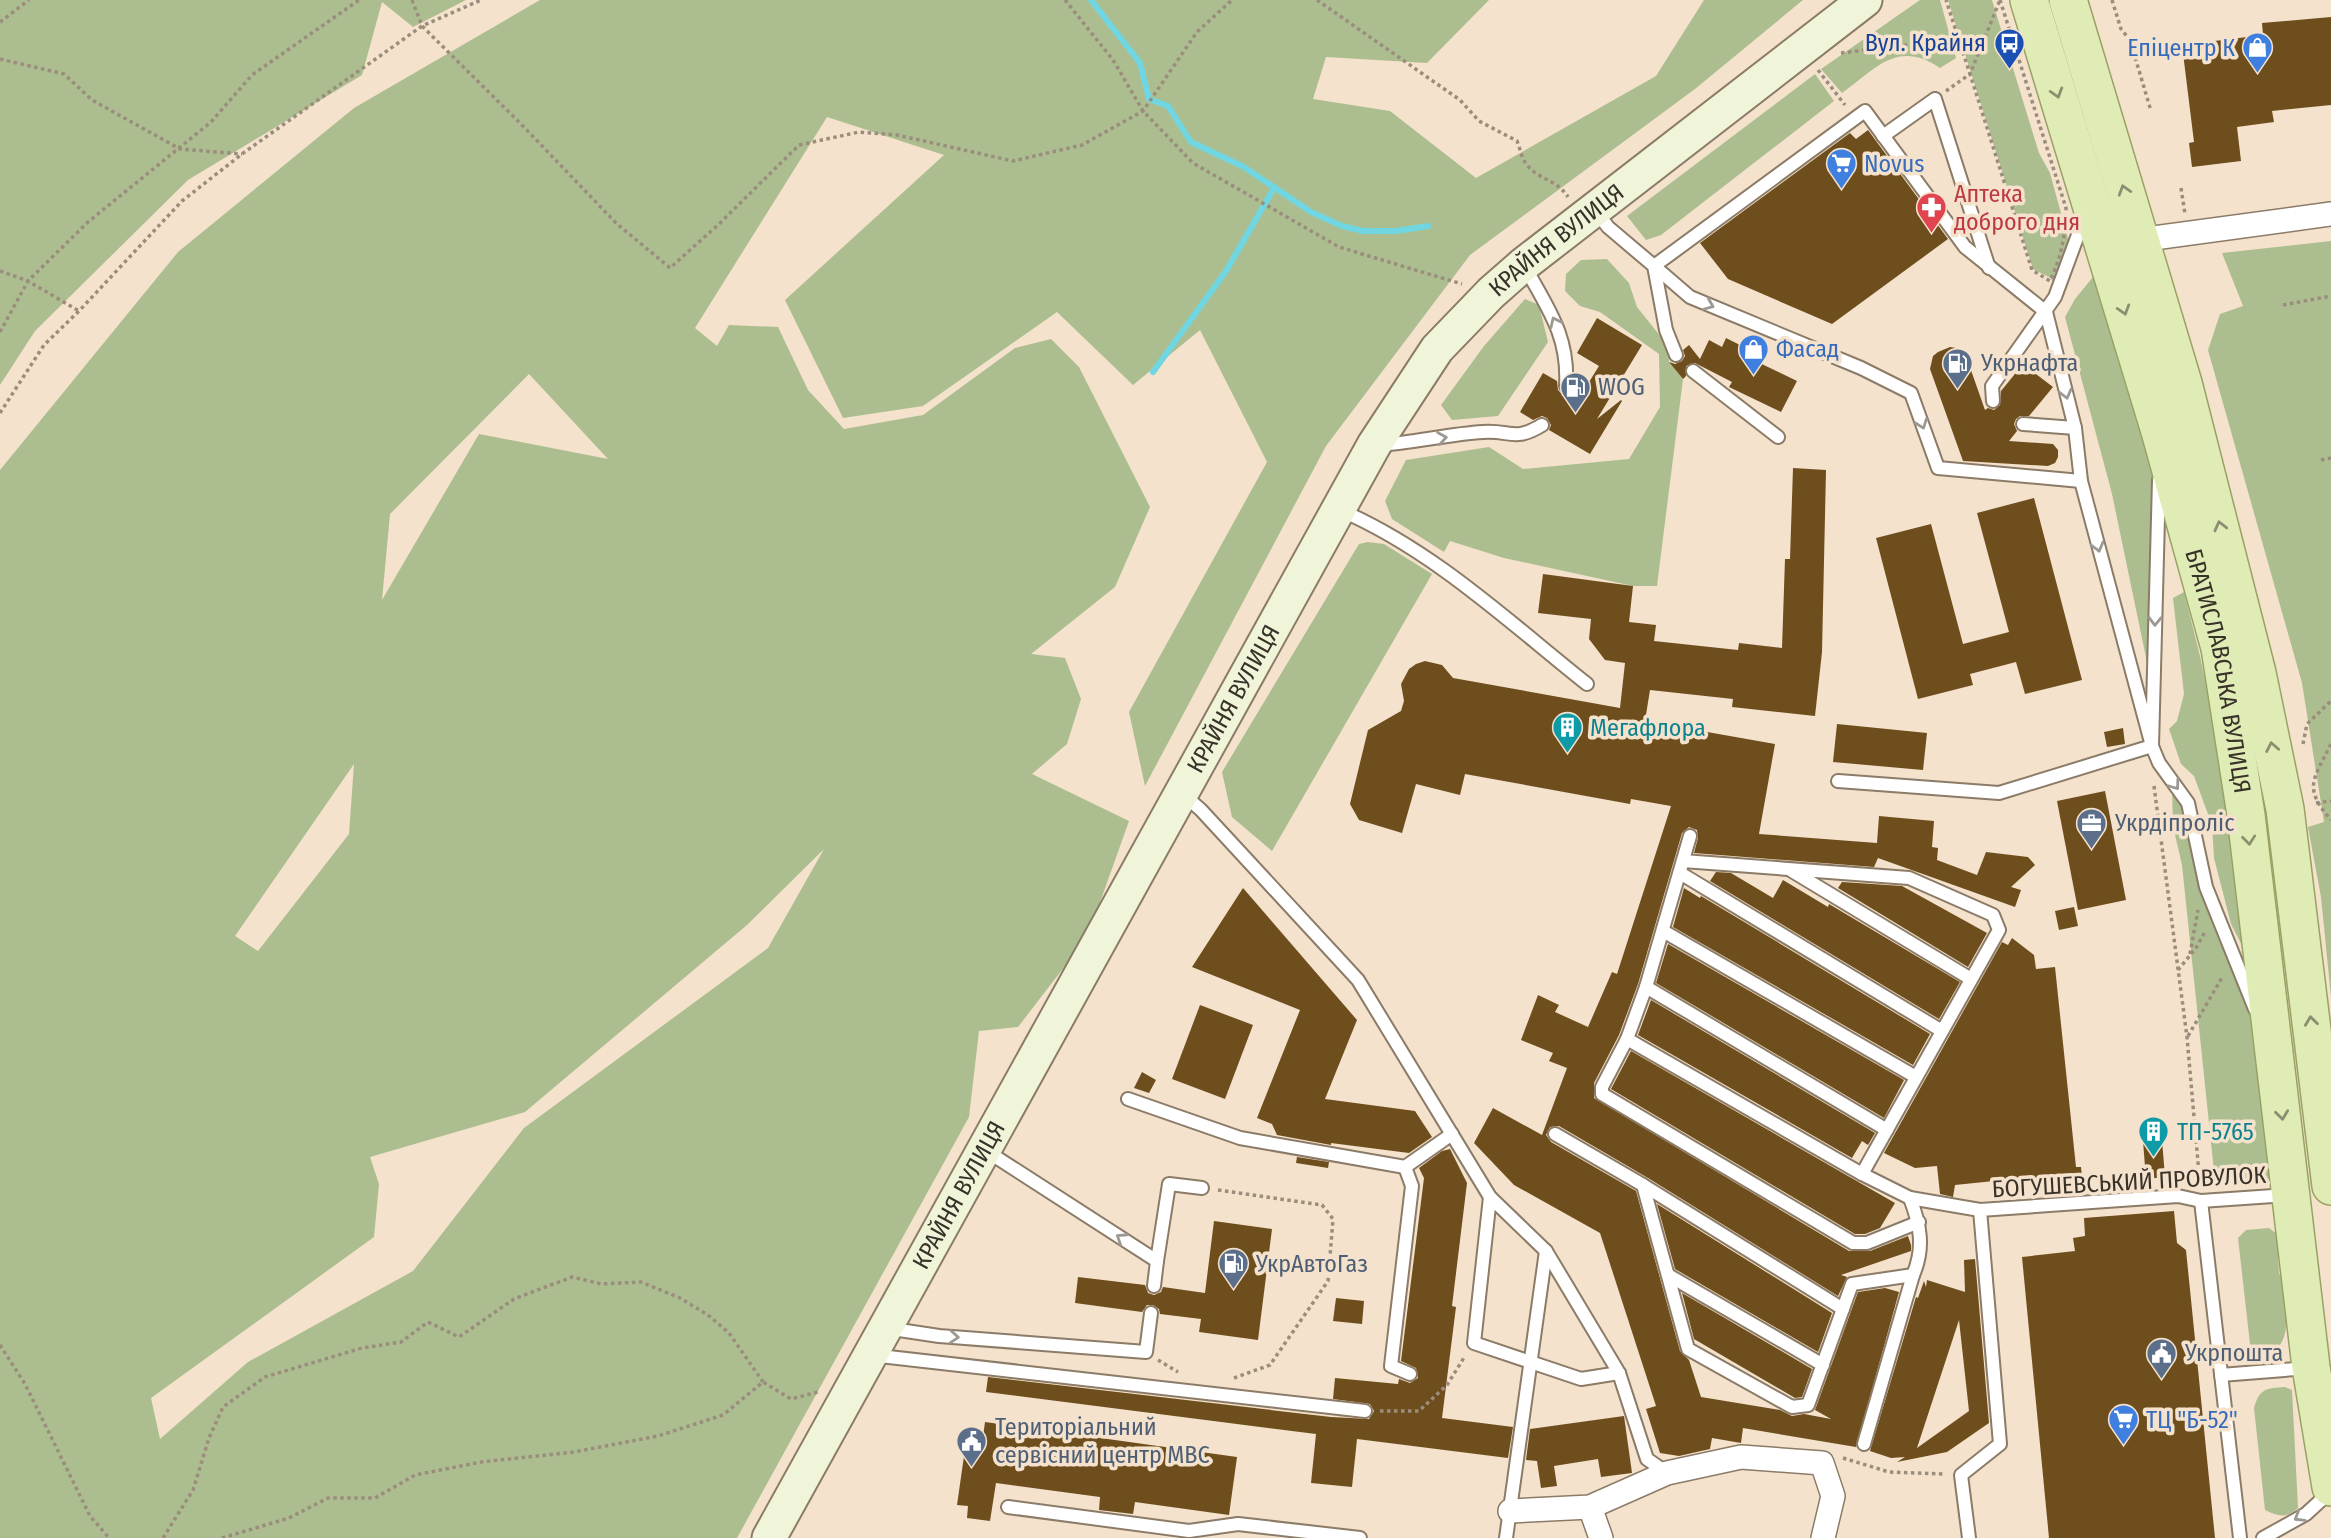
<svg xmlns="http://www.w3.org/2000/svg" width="2331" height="1538" viewBox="0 0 2331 1538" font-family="'Fira Sans Condensed',sans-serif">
<rect width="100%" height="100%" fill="#f4e2cc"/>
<g fill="#acbe8f" fill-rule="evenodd">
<path d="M0 0H466L413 27 382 2 362 75 188 180 35 331 0 385Z"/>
<path d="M540 0H1489L1427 63 1326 57 1313 99 1390 111 1476 178 1656 76 1704 0H1803L1695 89 1470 255 1326 446 1145 786 1129 712 1267 462 1200 330 1133 385 1057 312 923 406 843 418 785 300 944 155 827 117 695 328 717 346 729 325 778 327 808 390 844 429 923 415 1015 348 1051 339 1079 367 1150 507 1115 587 1031 654 1065 658 1081 699 1067 744 1032 774 1129 821 1088 936 1018 1027 979 1031 969 1117 737 1538H0V470L178 252 354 108ZM529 374 608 459 479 434 382 600 390 514ZM354 764 349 834 258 951 235 936ZM824 849 768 948 524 1128 413 1271 248 1362 160 1439 151 1398 374 1237 379 1184 370 1157 525 1112 747 925Z"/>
<path d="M1920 0H1940L1956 58 1940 68C1898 39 1876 68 1842 93L1821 69Z"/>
<path d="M1948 0H1992L2039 153 2050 173 2070 246 2055 289 2051 278 2033 269Z"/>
<path d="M1815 74 1834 101 1661 235 1646 240 1627 216Z"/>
<path d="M2331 241V997L2321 897 2308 827 2324 822 2302 683 2208 350 2220 314 2243 306 2222 253Z"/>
<path d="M1607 259 1629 283 1637 307 1669 347V362L1683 379 1657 586H1633L1504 558 1450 541 1444 552 1392 519 1385 501 1406 460 1489 447 1523 469 1629 459 1660 407 1659 354 1600 312 1580 306 1565 291 1566 274 1581 260Z"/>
<path d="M2093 277 2156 478 2149 672 2112 494 2065 317 2075 299Z"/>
<path d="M1525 299 1539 305 1548 342 1498 416 1452 420 1441 405 1484 346Z"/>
<path d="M1368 542 1384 544 1432 574 1272 851 1232 817 1222 772 1359 544Z"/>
<path d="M2184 592 2200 656 2225 780 2249 959 2231 924 2214 858 2212 825 2194 776 2181 764 2169 729 2177 721 2184 694 2173 598Z"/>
<path d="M2172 788 2181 799 2202 884 2254 1023 2275 1179 2229 1184 2224 1183 2214 1171 2182 865 2173 826Z"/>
<path d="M2269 1228 2277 1234 2279 1274 2282 1275C2283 1295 2293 1329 2279 1346L2255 1347 2250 1344 2238 1238 2246 1230Z"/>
<path d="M2285 1387 2292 1390 2298 1508C2287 1518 2279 1517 2265 1510L2254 1408C2259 1389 2266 1388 2285 1387Z"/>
</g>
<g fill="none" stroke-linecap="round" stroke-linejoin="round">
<g stroke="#70d7e2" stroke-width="6">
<path d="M1091 0 1140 63 1149 99 1168 106 1191 142 1244 167 1311 212 1342 226 1363 231H1396L1428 226"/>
<path d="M1153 372 1226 271 1274 188"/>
</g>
</g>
<g fill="#6e4e1d" fill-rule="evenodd">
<path d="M2331 17V105L2272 111 2274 122 2237 127 2241 161 2192 167 2189 143 2194 142 2182 45 2263 35 2262 23Z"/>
<path d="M1868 130 1948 239 1832 324 1728 279 1700 243 1850 133 1856 139Z"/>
<path d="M1597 318 1642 345 1597 419 1621 400 1622 401 1590 454 1549 430 1551 425 1547 418 1542 416 1533 420 1520 412 1543 373 1557 381 1558 390 1561 393 1567 395 1573 391 1581 395 1599 366 1577 353Z"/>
<path d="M1726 338 1748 349 1745 356 1797 381 1781 412 1729 387 1732 382 1695 363 1686 366V376L1683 379 1669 362 1675 364 1682 361 1685 356 1683 350 1689 345 1700 359 1709 340 1722 347Z"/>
<path d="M1950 347 1956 348 1966 356 1985 410 1988 408 1994 410 2000 405 2001 391 2023 364 2053 387 2029 416H2020L2016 419 2014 424 2017 431 2009 441 2053 444 2058 450V457L2055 463 2048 466 1963 461 1930 369 1933 356 1938 352Z"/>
<path d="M1793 468 1826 470 1822 652 1815 716 1732 707 1733 699 1650 690 1645 721 1775 744 1759 834 1877 843 1879 816 1934 821 1932 847 1938 848 1937 860 1977 875 1986 852 2028 857 2035 865 2011 887 2021 890 2015 907 1878 858 1874 867 1694 853 1698 838 1697 830 1689 827 1682 833 1638 984 1619 1035 1594 1083V1098L1849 1251H1870L1908 1236 1911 1245V1251L1841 1275 1847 1277 1838 1296 1648 1178 1559 1126 1550 1127 1546 1135 1551 1142 1636 1191 1680 1351 1689 1360 1701 1397 1780 1410 1792 1416 1804 1414 1831 1419 1815 1410 1858 1292 1885 1288 1899 1292 1856 1447 1743 1428 1741 1443 1712 1438 1710 1449 1679 1456 1660 1453 1646 1409 1656 1406 1600 1233 1514 1185 1474 1143 1493 1108 1542 1135 1567 1068 1549 1061 1553 1053 1521 1040 1538 995 1559 1005 1555 1012 1588 1027 1612 972 1617 974 1671 806 1631 799 1630 804 1465 774 1460 795 1416 784 1402 833 1359 820 1350 804 1368 730 1401 711 1404 701 1401 684 1409 669 1416 664 1425 661 1442 665 1453 678 1620 708 1625 663 1605 660 1589 639 1591 619 1538 613 1543 574 1633 586 1629 622 1656 625 1654 641 1738 650 1739 643 1782 648 1785 559H1790Z"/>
<path d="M2034 498 2082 680 2025 694 2016 662 1970 674 1973 685 1918 699 1876 538 1931 524 1963 644 2009 632 1977 513Z"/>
<path d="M1837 724 1927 733 1923 770 1833 762Z"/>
<path d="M2123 728 2125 744 2107 747 2104 732Z"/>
<path d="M2105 791 2126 900 2078 910 2057 801Z"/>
<path d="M1716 872 1731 873 1773 898 1783 880 1828 907 1829 904 1960 982 1939 1019 1710 881Z"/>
<path d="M1842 882 1902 886 1987 933 1968 967 1838 888Z"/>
<path d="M1243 888 1357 1020 1325 1099 1415 1111 1432 1137 1409 1153 1331 1143V1145L1277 1135 1272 1124 1257 1118 1300 1010 1192 967Z"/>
<path d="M1684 888 1700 898 1701 896 1930 1034 1913 1065 1673 927Z"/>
<path d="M2074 907 2078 926 2059 930 2055 911Z"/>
<path d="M2012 938 2034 955 2036 969 2055 967 2076 1167H2081L2083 1186 2053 1189 2052 1183 2033 1185V1177L1955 1185 1953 1197 1940 1194 1937 1166 1915 1168 1884 1153 2002 942 2008 945Z"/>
<path d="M1668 944 1904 1080 1884 1118 1656 983Z"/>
<path d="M1651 1000 1875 1133 1868 1145 1862 1141 1852 1158 1638 1035Z"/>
<path d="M1200 1005 1253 1025 1225 1099 1172 1079Z"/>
<path d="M1631 1051 1895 1203 1880 1228 1865 1234H1855L1611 1089Z"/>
<path d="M1142 1072 1156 1080 1149 1093 1134 1088Z"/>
<path d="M2162 1140 2165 1177 2146 1179 2143 1141Z"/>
<path d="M1450 1149 1467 1183 1452 1306 1456 1307 1442 1418 1513 1427 1508 1458 1357 1439 1352 1487 1311 1483 1316 1434 986 1392 988 1377 1331 1417 1369 1419 1374 1411 1370 1404 1333 1399 1335 1378 1398 1384 1399 1379 1410 1383 1418 1378 1416 1368 1401 1361 1424 1178 1419 1168 1442 1151Z"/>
<path d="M1297 1157 1329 1162 1328 1168 1296 1163Z"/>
<path d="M1657 1204 1832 1313 1818 1352 1675 1269Z"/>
<path d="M2174 1211 2177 1243 2186 1250 2215 1538H2049L2022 1257 2075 1251 2073 1238 2085 1236 2084 1218Z"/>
<path d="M1214 1221 1272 1229 1258 1340 1199 1332 1201 1319 1160 1314 1159 1309 1153 1305H1147L1142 1312 1075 1303 1078 1277 1145 1285 1148 1293 1154 1295 1161 1292 1163 1287 1205 1293Z"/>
<path d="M1975 1259 1989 1423 1947 1452 1897 1462 1905 1457 1891 1458 1870 1451 1916 1297 1918 1298 1924 1281 1926 1287 1927 1280 1965 1292 1964 1260ZM1959 1320 1969 1411 1917 1448Z"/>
<path d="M1682 1293 1812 1369 1802 1397 1795 1398 1694 1339Z"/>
<path d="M1336 1298 1364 1301 1362 1324 1333 1321Z"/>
<path d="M1624 1416 1632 1473 1601 1477 1598 1459 1554 1466 1557 1486 1541 1488 1537 1461 1526 1460 1530 1429Z"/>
<path d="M985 1422 1237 1457 1229 1515 1135 1502 1133 1514 1099 1510 1100 1497 996 1483 990 1521 967 1518 968 1506 957 1505 967 1435 983 1437Z"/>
</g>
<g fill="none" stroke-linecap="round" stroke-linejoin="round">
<defs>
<g id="lane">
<path d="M1883 136 1935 99 1989 268"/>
<path d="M1595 210 1608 227 1654 266 1666 330 1676 355"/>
<path d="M1525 267C1548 309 1569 336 1566 386"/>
<path d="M1693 371 1778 437"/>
<path d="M1993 401 1992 386 2055 297 2085 216"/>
<path d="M2023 424 2075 428 2081 481 2152 746 2159 763 2188 803 2206 887 2255 1009"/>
<path d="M2075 428 2046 312 1965 247 1865 111 1654 266 1690 297 1861 368 1911 393 1938 468 2081 481"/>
<path d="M1378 445C1414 443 1448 434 1483 432 1511 430 1514 442 1542 425"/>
<path d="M1340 510C1433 550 1509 622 1587 684"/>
<path d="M1838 781 1999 793 2152 746 2159 480"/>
<path d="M1184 795 1201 810 1358 980 1490 1197 1546 1251 1619 1373 1647 1459 1667 1473"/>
<path d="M1690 836 1646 987 1627 1039 1602 1087V1094L1853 1243H1867L1919 1222"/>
<path d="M1683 861 1909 878 1993 915 1999 930 1862 1174"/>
<path d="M1792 871 1971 979"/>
<path d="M1680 873 1942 1031"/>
<path d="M1663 931 1916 1077"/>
<path d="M1646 987 1887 1130"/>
<path d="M1627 1039 1862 1174 1910 1198 1980 1210"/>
<path d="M1128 1099 1240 1138 1405 1167 1452 1134"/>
<path d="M1555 1134 1643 1185 1843 1309"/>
<path d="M985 1150 1157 1261 1154 1286"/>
<path d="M1405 1167 1412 1186 1391 1366 1410 1374"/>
<path d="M1643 1185 1688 1349 1792 1407 1808 1405 1852 1284 1913 1275C1925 1248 1920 1224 1910 1198"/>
<path d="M1490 1197 1474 1343 1581 1379 1619 1373"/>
<path d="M2201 1201 2240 1538"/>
<path d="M1157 1261 1169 1184 1202 1188"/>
<path d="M1668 1275 1823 1365"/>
<path d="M886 1328 939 1336 1146 1352 1151 1313"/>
<path d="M871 1355 1365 1411"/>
<path d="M2221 1375 2308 1368"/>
<path d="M1864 1444 1913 1275"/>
<path d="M1008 1507 1189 1531 1238 1524 1360 1538"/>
<path d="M1506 1538 1546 1251"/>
<path d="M1969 1538 1961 1475 2000 1444 1980 1210 2178 1196 2201 1201 2288 1195"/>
<path d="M2263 1538 2306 1514 2331 1491"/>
</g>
<g id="street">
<path d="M2139 240 2331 214"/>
<path d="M1590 1507 1601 1538"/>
<path d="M1510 1511 1590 1507 1667 1473 1741 1457 1822 1463 1833 1496 1823 1538"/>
</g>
<g id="secondary">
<path id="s1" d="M769 1538 1374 445 1437 349 1491 293 1524 264 1865 0"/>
</g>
<g id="primary">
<path id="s2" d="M2029 0 2160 431 2220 648 2246 815 2311 1367 2331 1487"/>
<path d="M2068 0 2183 383 2257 673 2285 809 2331 1186"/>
</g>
</defs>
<use href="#lane" stroke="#8b7b67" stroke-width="16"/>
<use href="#street" stroke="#8b7b67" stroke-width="26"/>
<use href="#secondary" stroke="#8b7b67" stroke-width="37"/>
<use href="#primary" stroke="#99a264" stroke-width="40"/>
<g stroke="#9a8d7d" stroke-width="3.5" stroke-dasharray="3.5 3.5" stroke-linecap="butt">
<path d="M412 0 422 26 521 124 616 223 670 268 719 224 799 145 859 132 897 135 1013 161 1082 145 1143 111 1197 32 1232 0"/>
<path d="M1065 0 1113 60 1143 111 1193 163 1339 247 1462 284"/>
<path d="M1317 0 1460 100 1479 121 1517 141C1520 148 1521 156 1525 162 1536 180 1556 178 1568 197"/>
<path d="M2000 0 2066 208C2066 234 2061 258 2050 281L2032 270 1970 74Z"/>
<path d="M2112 0 2121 29 2130 40 2151 111"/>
<path d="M0 22 29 0"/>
<path d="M1841 53 1958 39"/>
<path d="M0 59 64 74 92 100 180 149 242 154"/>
<path d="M1818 70 1845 105"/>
<path d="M1946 91 1970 74 1946 0"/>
<path d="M2181 188 2185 214"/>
<path d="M0 271 28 281 79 311"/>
<path d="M2283 305 2331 296"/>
<path d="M0 332 28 281 88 222 211 122 252 75 359 0"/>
<path d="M0 413 44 345 79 311 182 201 242 154 422 26 481 0"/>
<path d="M2321 460 2331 458"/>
<path d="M2303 744 2307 724 2331 701"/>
<path d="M2331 744C2314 779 2302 787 2331 820"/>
<path d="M2154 786 2187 1037 2200 1185"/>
<path d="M2316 803 2331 801"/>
<path d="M2190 954 2198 910"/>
<path d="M2178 970 2196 948 2206 930"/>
<path d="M2188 1036 2223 976"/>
<path d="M1218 1190 1322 1205 1333 1219 1328 1281 1270 1365 1234 1378"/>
<path d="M0 1345 25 1384 90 1516 109 1538"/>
<path d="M1158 1360 1178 1372"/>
<path d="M1380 1411H1419L1447 1385 1465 1356"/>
<path d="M1843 1458 1889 1472 1945 1474"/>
<path d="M163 1538 193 1490 209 1438 223 1407 265 1377 362 1348 401 1342 428 1322 459 1337 514 1299 572 1277 601 1284 641 1282 680 1298 708 1315 729 1333 763 1382"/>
<path d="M222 1538 289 1518 328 1498H375L415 1475 481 1462 574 1452 658 1436 723 1415 763 1382 791 1399 818 1392"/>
</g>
<use href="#lane" stroke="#fff" stroke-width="12"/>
<use href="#street" stroke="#fff" stroke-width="23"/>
<use href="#secondary" stroke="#f0f5da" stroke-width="33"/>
<use href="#primary" stroke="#e0ecb5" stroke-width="37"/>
</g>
<defs><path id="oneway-chevron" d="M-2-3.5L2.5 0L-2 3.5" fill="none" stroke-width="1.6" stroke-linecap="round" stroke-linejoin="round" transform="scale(1.75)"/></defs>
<g stroke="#8c8f6f">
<use href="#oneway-chevron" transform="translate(2057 93) rotate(73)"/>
<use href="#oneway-chevron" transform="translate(2124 190) rotate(-107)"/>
<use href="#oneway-chevron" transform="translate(2124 310) rotate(73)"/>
<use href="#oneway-chevron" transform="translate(2220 526) rotate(-104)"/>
<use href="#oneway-chevron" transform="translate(2272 747) rotate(-101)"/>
<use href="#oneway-chevron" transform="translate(2249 840) rotate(84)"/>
<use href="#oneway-chevron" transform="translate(2311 1021) rotate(-97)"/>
<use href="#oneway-chevron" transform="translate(2282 1115) rotate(83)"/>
</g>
<g stroke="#9c9894">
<use href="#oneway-chevron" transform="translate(1709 305) rotate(23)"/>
<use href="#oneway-chevron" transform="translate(1555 322) rotate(-115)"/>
<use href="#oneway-chevron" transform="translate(2066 394) rotate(76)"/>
<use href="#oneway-chevron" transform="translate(1922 424) rotate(70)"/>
<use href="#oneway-chevron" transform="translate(1442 438) rotate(-9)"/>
<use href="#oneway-chevron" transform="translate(2098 547) rotate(75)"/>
<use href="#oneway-chevron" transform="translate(2155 621) rotate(91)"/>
<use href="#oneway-chevron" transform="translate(2175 785) rotate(54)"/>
<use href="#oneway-chevron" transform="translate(1121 1238) rotate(-147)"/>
<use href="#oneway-chevron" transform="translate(954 1337) rotate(4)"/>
<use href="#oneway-chevron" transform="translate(2299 1517) rotate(149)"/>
</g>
<defs>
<symbol id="bus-pin" viewBox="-11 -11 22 30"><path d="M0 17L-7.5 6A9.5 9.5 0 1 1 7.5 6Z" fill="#1a4fb4" stroke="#f4e2cc"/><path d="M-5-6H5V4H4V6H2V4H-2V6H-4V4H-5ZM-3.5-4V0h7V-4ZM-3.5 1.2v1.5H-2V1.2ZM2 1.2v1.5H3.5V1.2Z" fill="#fff"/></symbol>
<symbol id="shop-pin" viewBox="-11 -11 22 30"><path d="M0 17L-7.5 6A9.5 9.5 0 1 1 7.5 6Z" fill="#3f7fe0" stroke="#f4e2cc"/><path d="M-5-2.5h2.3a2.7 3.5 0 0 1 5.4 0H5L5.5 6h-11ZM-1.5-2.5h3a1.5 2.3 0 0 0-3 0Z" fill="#fff"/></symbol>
<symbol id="supermarket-pin" viewBox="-11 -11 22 30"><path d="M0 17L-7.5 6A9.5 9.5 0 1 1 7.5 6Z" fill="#3f7fe0" stroke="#f4e2cc"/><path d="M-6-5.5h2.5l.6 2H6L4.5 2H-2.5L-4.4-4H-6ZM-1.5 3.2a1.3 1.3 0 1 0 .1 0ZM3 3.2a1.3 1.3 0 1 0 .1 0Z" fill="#fff"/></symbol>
<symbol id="pharmacy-pin" viewBox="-11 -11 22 30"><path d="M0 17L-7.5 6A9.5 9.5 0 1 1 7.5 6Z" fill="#e0444e" stroke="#f4e2cc"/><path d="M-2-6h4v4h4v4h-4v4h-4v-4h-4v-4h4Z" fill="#fff"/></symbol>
<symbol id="fuel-pin" viewBox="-11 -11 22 30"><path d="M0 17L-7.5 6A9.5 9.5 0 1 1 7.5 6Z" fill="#5c6f8a" stroke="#f4e2cc"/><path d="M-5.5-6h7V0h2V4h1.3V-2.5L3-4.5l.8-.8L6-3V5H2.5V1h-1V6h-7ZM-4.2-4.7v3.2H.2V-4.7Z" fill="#fff"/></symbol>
<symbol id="building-pin" viewBox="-11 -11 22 30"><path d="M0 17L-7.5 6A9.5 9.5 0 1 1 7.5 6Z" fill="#0f9aa8" stroke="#f4e2cc"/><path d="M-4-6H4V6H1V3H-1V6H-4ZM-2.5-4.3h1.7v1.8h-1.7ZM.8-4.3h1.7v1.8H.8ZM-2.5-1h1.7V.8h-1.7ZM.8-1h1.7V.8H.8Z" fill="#fff"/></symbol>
<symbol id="office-pin" viewBox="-11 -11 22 30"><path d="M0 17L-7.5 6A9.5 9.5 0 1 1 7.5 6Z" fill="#5c6f8a" stroke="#f4e2cc"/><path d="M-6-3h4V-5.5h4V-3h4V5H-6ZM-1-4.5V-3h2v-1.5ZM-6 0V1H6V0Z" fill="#fff"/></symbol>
<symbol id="civic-pin" viewBox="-11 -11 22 30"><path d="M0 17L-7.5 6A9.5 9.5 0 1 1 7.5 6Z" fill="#5c6f8a" stroke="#f4e2cc"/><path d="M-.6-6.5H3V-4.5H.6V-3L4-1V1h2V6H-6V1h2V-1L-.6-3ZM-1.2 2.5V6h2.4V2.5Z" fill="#fff"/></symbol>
</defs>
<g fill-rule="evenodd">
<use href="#bus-pin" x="1992" y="26" width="35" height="47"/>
<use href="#shop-pin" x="2240" y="30" width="35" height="47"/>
<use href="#supermarket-pin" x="1824" y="146" width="35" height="47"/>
<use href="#pharmacy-pin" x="1914" y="190" width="35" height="47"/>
<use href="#shop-pin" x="1736" y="332" width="35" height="47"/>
<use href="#fuel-pin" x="1940" y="346" width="35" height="47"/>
<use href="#fuel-pin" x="1558" y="370" width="35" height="47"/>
<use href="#building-pin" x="1550" y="710" width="35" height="47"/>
<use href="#office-pin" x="2074" y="806" width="35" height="47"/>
<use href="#building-pin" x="2136" y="1114" width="35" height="47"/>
<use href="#fuel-pin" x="1216" y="1246" width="35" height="47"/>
<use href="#civic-pin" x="2144" y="1336" width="35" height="47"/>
<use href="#supermarket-pin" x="2106" y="1402" width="35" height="47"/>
<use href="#civic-pin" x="954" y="1424" width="35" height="47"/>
</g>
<g text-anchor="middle" stroke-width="7" stroke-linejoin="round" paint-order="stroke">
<g font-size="24" fill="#164399" stroke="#f4e2cc" text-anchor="end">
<text x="1986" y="51">Вул. Крайня</text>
</g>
<g font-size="24" fill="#366cbe" stroke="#f4e2cc" text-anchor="start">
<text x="2235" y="56" text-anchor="end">Епіцентр К</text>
<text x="1864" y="172">Novus</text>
<text x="1776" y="357">Фасад</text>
<text x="2146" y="1428">ТЦ "Б-52"</text>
</g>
<g font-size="24" fill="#be3a42" stroke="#f4e2cc" text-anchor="start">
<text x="1954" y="202">Аптека<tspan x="1954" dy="28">доброго дня</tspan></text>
</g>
<g font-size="24" fill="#393229" stroke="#f4e2cc">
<text dy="8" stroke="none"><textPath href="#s1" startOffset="1526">КРАЙНЯ ВУЛИЦЯ</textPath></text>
<text dy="8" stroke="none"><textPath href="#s2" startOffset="698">БРАТИСЛАВСЬКА ВУЛИЦЯ</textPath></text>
<text dy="8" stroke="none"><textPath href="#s1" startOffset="959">КРАЙНЯ ВУЛИЦЯ</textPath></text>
<text transform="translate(2129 1182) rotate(-3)" y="8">БОГУШЕВСЬКИЙ ПРОВУЛОК</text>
<text dy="8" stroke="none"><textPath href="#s1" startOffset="392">КРАЙНЯ ВУЛИЦЯ</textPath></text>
</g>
<g font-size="24" fill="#4e5e75" stroke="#f4e2cc" text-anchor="start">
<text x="1981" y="371">Укрнафта</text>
<text x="1598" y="395">WOG</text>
<text x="2115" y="831">Укрдіпроліс</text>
<text x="1256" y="1272">УкрАвтоГаз</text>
<text x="2185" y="1361">Укрпошта</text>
<text x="995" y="1435">Територіальний<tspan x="995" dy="28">сервісний центр МВС</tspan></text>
</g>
<g font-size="24" fill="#0d838f" stroke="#f4e2cc" text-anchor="start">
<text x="1590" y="736">Мегафлора</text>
<text x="2177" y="1140">ТП-5765</text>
</g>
</g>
</svg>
